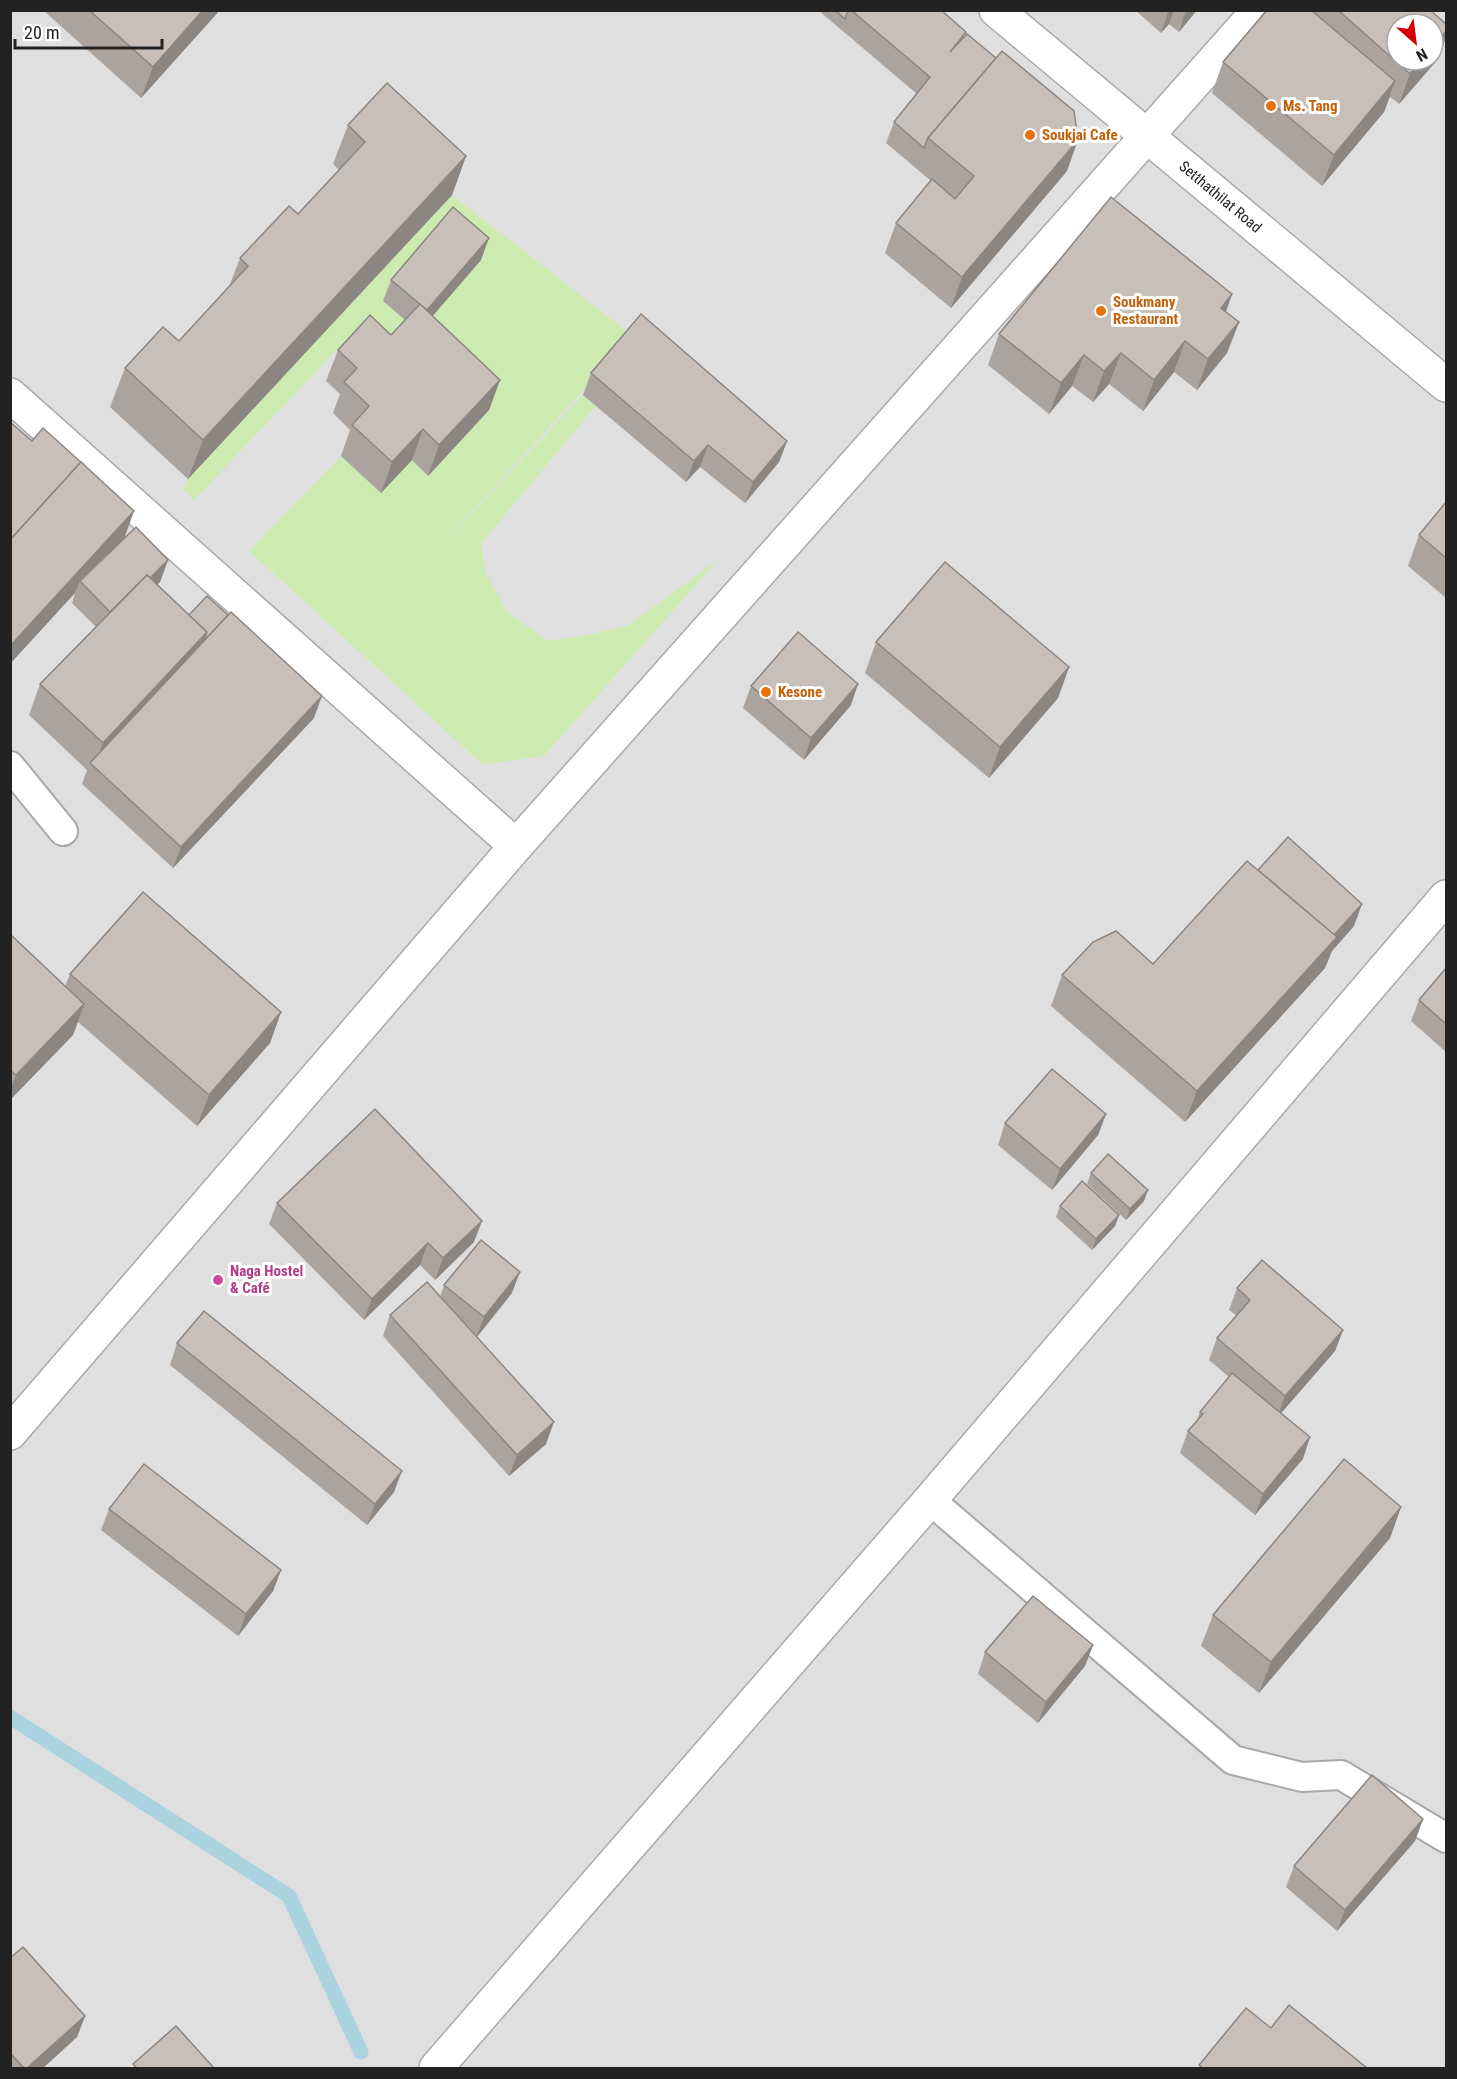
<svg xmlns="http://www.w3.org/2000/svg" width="1457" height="2079" viewBox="0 0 1457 2079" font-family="'Roboto Condensed',sans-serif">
<rect width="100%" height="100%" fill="#f2efe9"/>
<path fill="#e0dfdf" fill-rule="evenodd" d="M11 11H1446V2068H11ZM1397 24H1433V60H1397Z"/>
<path fill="#cdebb0" d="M452 195 633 336 422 566 583 395 596 406 481 544 485 572 507 612 548 641 587 635 627 626 719 559 544 756 483 765 249 551 341 456 381 493 412 460 428 476 358 346 350 336 194 500 182 489 188 479Z"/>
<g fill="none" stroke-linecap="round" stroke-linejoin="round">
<path stroke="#aad3df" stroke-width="15" d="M10 1717 289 1896 361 2052"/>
<defs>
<g id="service">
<path d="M10 766 63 831"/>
<path d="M930 1500 1233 1760 1302 1777 1341 1775 1446 1838"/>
</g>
<g id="minor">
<path d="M10 395 516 846"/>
<path d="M10 1433 516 846 1259 10"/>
<path d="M436 2068 930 1500 1446 897"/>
</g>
<g id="tertiary">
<path id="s1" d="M996 10 1446 385"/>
</g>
</defs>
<use href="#service" stroke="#a9a9a9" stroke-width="32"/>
<use href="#minor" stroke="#a9a9a9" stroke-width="36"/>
<use href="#tertiary" stroke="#a9a9a9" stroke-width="36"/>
<use href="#service" stroke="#fff" stroke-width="28"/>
<use href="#minor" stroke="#fff" stroke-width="33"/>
<use href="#tertiary" stroke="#fff" stroke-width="33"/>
</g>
<g fill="#aba49e">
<path d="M43 10H220L141 98Z"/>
<path d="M818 10H941L964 37 1067 171 951 308 885 253 896 223 931 181 886 143 894 122 917 94Z"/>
<path d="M1135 10H1197L1179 32 1169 24 1161 33Z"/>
<path d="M1267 10H1430L1439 58 1399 104 1390 97 1384 112 1322 186 1212 93 1223 62Z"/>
<path d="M348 125 466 156 452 195 188 479 110 407 125 368 179 341 229 287 240 258 298 214 339 170 333 164Z"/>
<path d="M481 260 432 316 500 380 489 410 428 476 412 460 381 493 341 456 350 430 333 413 340 394 326 381 338 350 391 335 405 320 383 301 391 280Z"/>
<path d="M1232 294 1226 312 1239 322 1227 353 1197 390 1174 372 1143 411 1109 384 1093 402 1072 386 1049 414 988 365 999 334Z"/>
<path d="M591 373 787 441 779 462 745 503 700 467 686 482 583 395Z"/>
<path d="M10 422 124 538 168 560 160 582 157 584 189 615 314 718 173 868 82 784 87 770 29 715 40 684 96 627 72 603 75 593Z"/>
<path d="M1446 502V598L1408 566 1419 535Z"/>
<path d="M876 642 1069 667 1058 698 989 778 865 673Z"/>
<path d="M751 686 851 705 804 760 743 708Z"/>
<path d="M1258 870 1354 926 1332 951 1325 968 1185 1122 1051 1006 1062 975 1153 964Z"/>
<path d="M10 934 65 986 70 974 281 1012 270 1043 197 1126 78 1022 73 1035 10 1100Z"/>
<path d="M1446 968V1052L1411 1021 1419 1000Z"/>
<path d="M1106 1114 1098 1135 1052 1190 998 1145 1005 1123Z"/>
<path d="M1091 1173 1144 1201 1126 1220 1087 1184Z"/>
<path d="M277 1203 474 1242 435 1280 420 1265 364 1320 269 1224Z"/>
<path d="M1060 1206 1119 1215 1115 1226 1092 1250 1056 1217Z"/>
<path d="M444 1285 512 1293 477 1337 546 1444 509 1476 383 1336 390 1315 440 1297Z"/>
<path d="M1237 1288 1343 1330 1335 1351 1281 1413 1303 1459 1255 1515 1180 1453 1188 1431 1196 1422 1200 1412 1229 1377 1209 1360 1217 1338 1237 1316 1229 1310Z"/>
<path d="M177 1343 394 1492 367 1525 170 1365Z"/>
<path d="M1401 1507 1390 1538 1259 1693 1201 1646 1213 1615Z"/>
<path d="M109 1509 281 1570 273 1591 238 1636 101 1530Z"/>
<path d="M1093 1645 1085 1666 1038 1723 978 1674 985 1652Z"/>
<path d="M1423 1819 1415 1841 1337 1931 1286 1887 1294 1866Z"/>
<path d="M10 1958 85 2016 77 2037 43 2068H10Z"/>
</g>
<g fill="#8b8681">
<path d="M203 10H220L141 98 153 67Z"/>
<path d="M1169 10H1174L1169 24 1161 33Z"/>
<path d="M1186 10H1197L1179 32Z"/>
<path d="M1446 31V37L1439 58 1399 104 1410 74 1422 60H1433V47Z"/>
<path d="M1395 81 1384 112 1322 186 1334 155Z"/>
<path d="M1078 140 1067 171 951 308 962 277Z"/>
<path d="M466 156 452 195 188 479 203 440Z"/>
<path d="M489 238 481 260 419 332 427 310Z"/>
<path d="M1232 294 1221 325V308Z"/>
<path d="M1239 322 1227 353 1197 390 1208 359Z"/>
<path d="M1185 341 1174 372 1143 411 1154 380Z"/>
<path d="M1121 353 1109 384 1093 402 1104 371Z"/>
<path d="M1084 355 1072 386 1049 414 1061 383Z"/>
<path d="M500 380 489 410 428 476 439 445Z"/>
<path d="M423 429 412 460 381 493 392 462Z"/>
<path d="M787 441 779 462 745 503 753 482Z"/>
<path d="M708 445 700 467 686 482 694 461Z"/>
<path d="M134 511 123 542 80 581 75 593 10 664V646Z"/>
<path d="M168 560 160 582 105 636 113 614Z"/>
<path d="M207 632 200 652 94 767 103 743Z"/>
<path d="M1069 667 1058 698 989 778 1000 747Z"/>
<path d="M858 684 851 705 804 760 811 738Z"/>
<path d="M322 696 314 718 173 868 181 847Z"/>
<path d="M1362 904 1354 926 1332 951 1325 968 1185 1122 1197 1091Z"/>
<path d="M84 1004 73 1035 10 1100V1090L16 1075Z"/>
<path d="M281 1012 270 1043 197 1126 209 1095Z"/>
<path d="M1106 1114 1098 1135 1052 1190 1060 1169Z"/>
<path d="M1148 1190 1144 1201 1126 1220 1130 1209Z"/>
<path d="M1119 1215 1115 1226 1092 1250 1096 1239Z"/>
<path d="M482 1221 474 1242 435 1280 443 1258Z"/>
<path d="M428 1243 420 1265 364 1320 372 1299Z"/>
<path d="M520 1272 512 1293 476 1338 484 1317Z"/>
<path d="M1343 1330 1335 1351 1277 1418 1285 1396Z"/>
<path d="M554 1422 546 1444 509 1476 517 1455Z"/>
<path d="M1310 1437 1303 1459 1255 1515 1263 1494Z"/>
<path d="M402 1471 394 1492 367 1525 375 1504Z"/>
<path d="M1401 1507 1390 1538 1259 1693 1271 1662Z"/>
<path d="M281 1570 273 1591 238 1636 246 1614Z"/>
<path d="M1093 1645 1085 1666 1038 1723 1046 1702Z"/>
<path d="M1423 1819 1415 1841 1337 1931 1345 1910Z"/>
<path d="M85 2016 77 2037 43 2068H27Z"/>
</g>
<g fill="#c7bfb8" stroke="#8b8681" stroke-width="1.5">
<path d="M89 10H203L153 67Z"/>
<path d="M835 10H848L845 19Z"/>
<path d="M851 10H941L966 32 950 52 967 34 996 58 928 138 924 148 894 122 930 77Z"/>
<path d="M1267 10H1311L1395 81 1334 155 1223 62Z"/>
<path d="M1338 10H1430L1446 24V31L1433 47V24H1397V60H1422L1410 74Z"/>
<path d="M1002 51 1074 111 1078 140 962 277 896 223 932 179 955 199 974 176 928 138Z"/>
<path d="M387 83 466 156 203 440 125 368 163 327 179 341 248 266 240 258 289 206 298 214 365 142 348 125Z"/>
<path d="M1111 197 1232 294 1221 308 1239 322 1208 359 1185 341 1154 380 1121 353 1104 371 1084 355 1061 383 999 334Z"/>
<path d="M453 207 489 238 427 310 391 280Z"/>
<path d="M420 304 500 380 439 445 423 429 392 462 352 425 369 406 344 382 357 368 338 350 370 315 391 335Z"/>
<path d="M641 314 787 441 753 482 708 445 694 461 591 373Z"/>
<path d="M10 422 32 441 43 428 84 465 81 462 10 540Z"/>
<path d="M81 462 134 511 10 646V540Z"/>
<path d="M1446 502V558L1419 535Z"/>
<path d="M136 527 168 560 150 578 147 575 110 612 80 581Z"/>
<path d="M945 562 1069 667 1000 747 876 642Z"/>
<path d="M147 575 207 632 103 743 40 684Z"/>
<path d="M207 596 228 615 204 641 207 632 189 615Z"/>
<path d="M231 612 322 696 181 847 90 763Z"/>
<path d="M798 632 858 684 811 738 751 686Z"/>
<path d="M1288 837 1362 904 1334 935 1258 870Z"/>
<path d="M1247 861 1337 937 1197 1091 1062 975 1093 942 1116 931 1153 964Z"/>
<path d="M143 892 281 1012 209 1095 70 974Z"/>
<path d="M10 934 84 1004 16 1075 10 1070Z"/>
<path d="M1446 968V1024L1419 1000Z"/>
<path d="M1052 1069 1106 1114 1060 1169 1005 1123Z"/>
<path d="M375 1109 482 1221 443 1258 428 1243 372 1299 277 1203Z"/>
<path d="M1108 1154 1148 1190 1130 1209 1091 1173Z"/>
<path d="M1082 1181 1119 1215 1096 1239 1060 1206Z"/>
<path d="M481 1240 520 1272 484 1317 444 1285Z"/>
<path d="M1262 1260 1343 1330 1285 1396 1217 1338 1250 1300 1237 1288Z"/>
<path d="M427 1282 554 1422 517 1455 390 1315Z"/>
<path d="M204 1311 402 1471 375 1504 177 1343Z"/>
<path d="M1232 1373 1310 1437 1263 1494 1188 1431 1203 1414 1200 1412Z"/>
<path d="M1344 1459 1401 1507 1271 1662 1213 1615Z"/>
<path d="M144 1464 281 1570 246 1614 109 1509Z"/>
<path d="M1033 1596 1093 1645 1046 1702 985 1652Z"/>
<path d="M1372 1775 1423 1819 1345 1910 1294 1866Z"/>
<path d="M23 1947 85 2016 27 2068H24L10 2053V1958Z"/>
<path d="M1289 2005 1367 2068H1203L1199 2065 1246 2008 1271 2028Z"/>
<path d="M176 2026 214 2068H137L133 2064Z"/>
</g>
<g fill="#e8710a" stroke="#fff" stroke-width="2">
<circle cx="1271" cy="106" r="6"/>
<circle cx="1030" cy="135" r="6"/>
<circle cx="1101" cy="311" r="6"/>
<circle cx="766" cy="692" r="6"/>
</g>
<circle fill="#d1479c" stroke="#fff" stroke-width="2" cx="218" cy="1280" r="6"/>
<g text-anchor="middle" stroke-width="6" stroke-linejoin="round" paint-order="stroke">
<g font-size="15" font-weight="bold" fill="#c56008" stroke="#fff" text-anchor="start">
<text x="1283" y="111">Ms. Tang</text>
<text x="1042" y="140">Soukjai Cafe</text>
<text x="1113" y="307">Soukmany<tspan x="1113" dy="17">Restaurant</tspan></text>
<text x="778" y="697">Kesone</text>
</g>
<g font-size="15" fill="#222" stroke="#fff">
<text dy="5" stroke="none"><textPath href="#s1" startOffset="292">Setthathilat Road</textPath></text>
</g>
<g font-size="15" font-weight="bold" fill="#b23c85" stroke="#fff" text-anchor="start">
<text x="230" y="1276">Naga Hostel<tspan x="230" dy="17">&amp; Café</tspan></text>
</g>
</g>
<rect width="1457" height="2079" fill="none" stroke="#222222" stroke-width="24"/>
<g transform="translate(1415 42) rotate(152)"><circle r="28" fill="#ffffff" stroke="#a7a7a7" stroke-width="1.5"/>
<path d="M0-4.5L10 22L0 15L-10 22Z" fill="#d40000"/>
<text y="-9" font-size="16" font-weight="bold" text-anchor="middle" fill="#222222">N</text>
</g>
<path d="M15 39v9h147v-9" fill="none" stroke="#222222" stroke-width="3"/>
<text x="24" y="39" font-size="18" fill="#222222" stroke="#ffffff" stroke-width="4.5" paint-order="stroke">20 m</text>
</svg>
